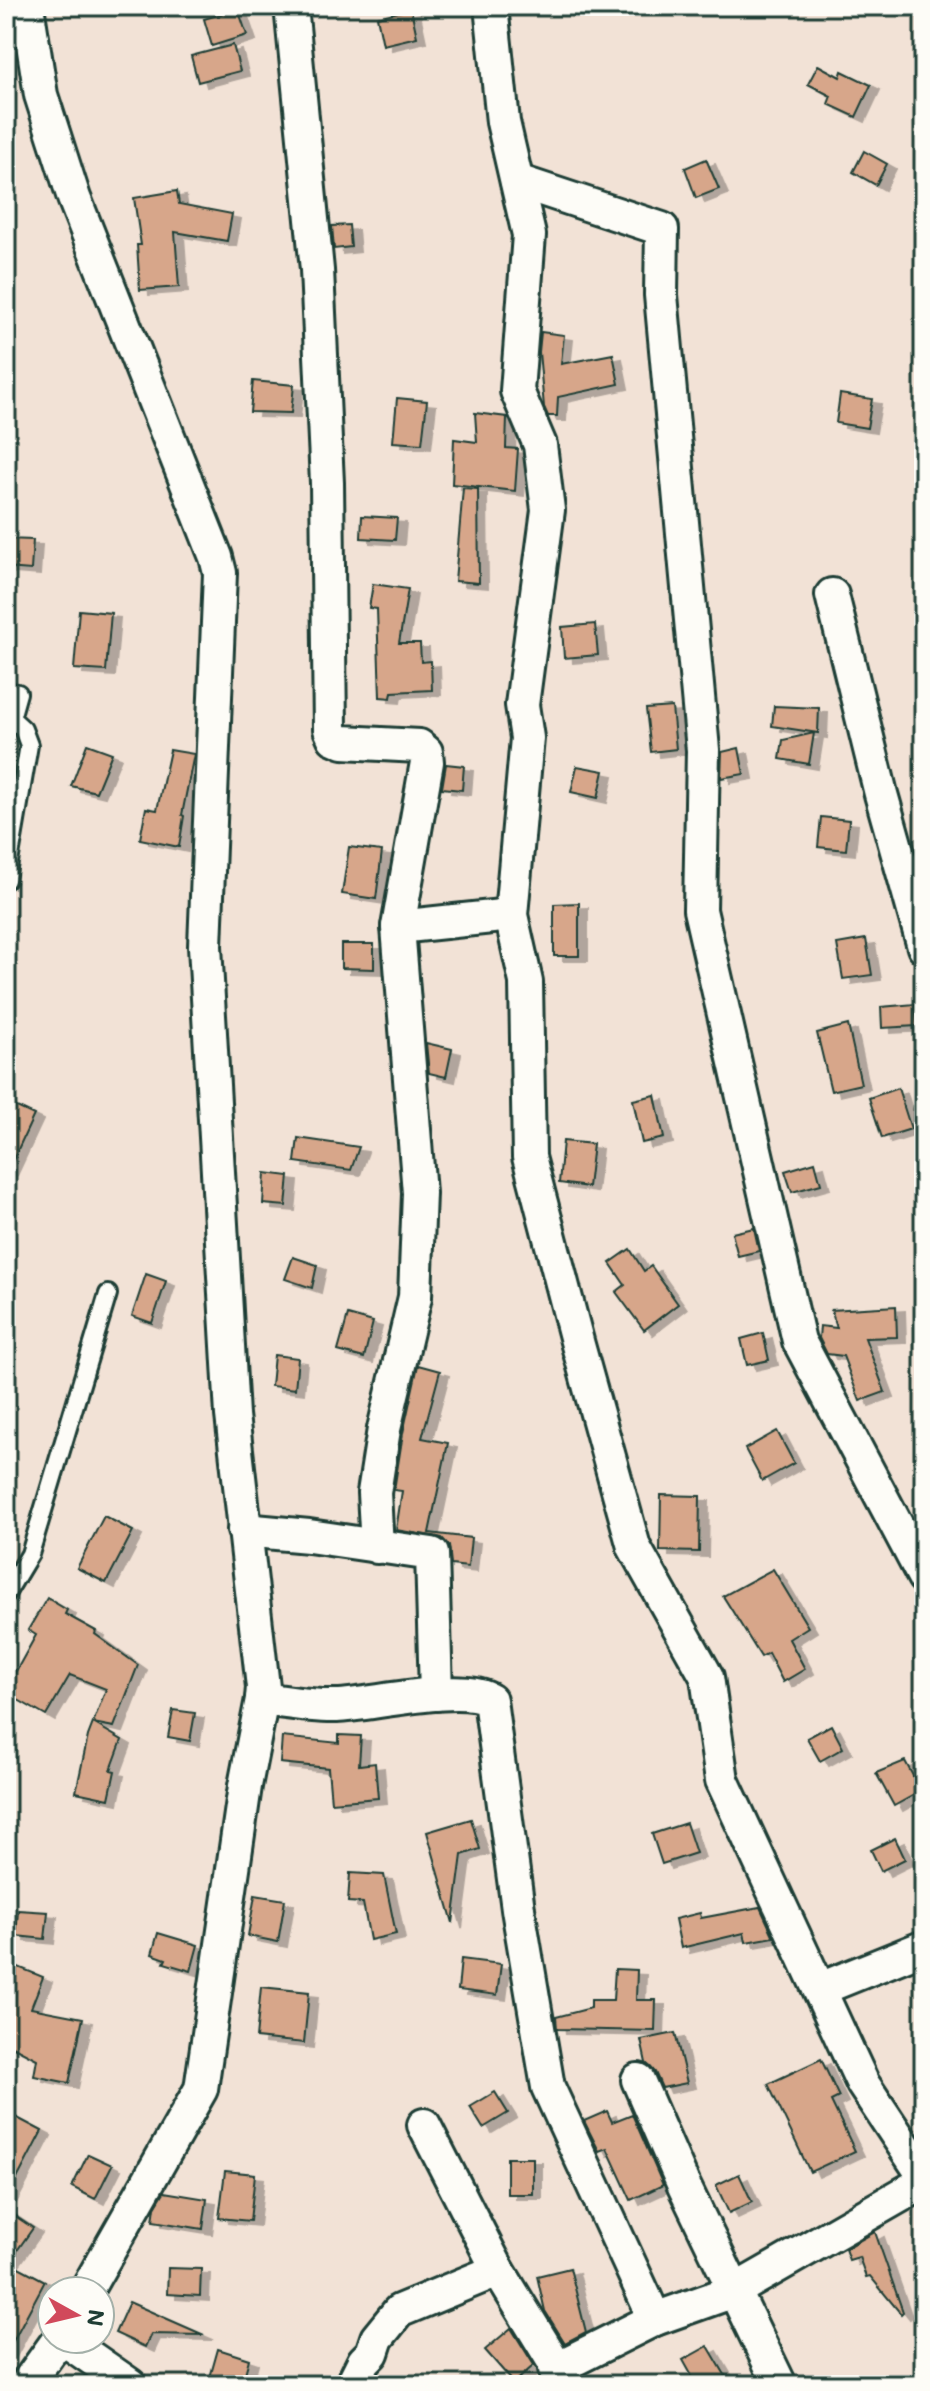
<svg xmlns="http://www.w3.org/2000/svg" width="930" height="2391" viewBox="0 0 930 2391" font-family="Mali,sans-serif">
<defs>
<filter id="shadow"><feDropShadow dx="9" dy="5" stdDeviation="0" flood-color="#0004"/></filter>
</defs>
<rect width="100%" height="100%" fill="#f2e2d6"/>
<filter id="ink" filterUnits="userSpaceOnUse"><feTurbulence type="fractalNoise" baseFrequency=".0125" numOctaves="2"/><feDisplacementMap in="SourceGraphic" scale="16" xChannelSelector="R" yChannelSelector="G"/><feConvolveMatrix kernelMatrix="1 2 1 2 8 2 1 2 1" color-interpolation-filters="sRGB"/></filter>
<g filter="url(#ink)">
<g fill="#d7a68a" stroke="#1f3d34" stroke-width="2" filter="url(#shadow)">
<path d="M238 9 247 35 212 46 204 19Z"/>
<path d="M411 9 417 37 383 45 377 17Z"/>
<path d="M233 45 240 71 198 82 191 56Z"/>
<path d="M818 65 840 77 842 71 871 85 856 117 828 104 831 96 808 84Z"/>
<path d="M864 151 887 164 876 185 853 172Z"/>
<path d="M706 159 719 189 696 198 685 168Z"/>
<path d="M177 191 179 204 232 214 227 241 175 232 179 287 140 290 137 245H141L134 198Z"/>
<path d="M349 225 351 247 334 249 332 226Z"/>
<path d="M541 332 564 335 561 364 613 354 619 384 558 397 557 416H548L544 407 539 352Z"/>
<path d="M253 381 294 385 291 413 250 412Z"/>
<path d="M840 394 872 399 867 428 836 423Z"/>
<path d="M397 398 427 401 422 444 393 442Z"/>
<path d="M475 413 507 417 506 448 518 449 515 491 452 484 454 439 477 442Z"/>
<path d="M463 488 478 489 479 583 455 581Z"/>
<path d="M362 516 397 518 395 540 361 538Z"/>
<path d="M6 539 33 540 31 570 6 568Z"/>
<path d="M373 584 408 589 399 643H420L421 662 431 661 432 690 392 692 391 698 380 697 377 609 369 608Z"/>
<path d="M79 610 111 613 106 671 74 669Z"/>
<path d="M595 624 598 655 564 658 562 627Z"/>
<path d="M774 706 819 708 818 733 772 726Z"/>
<path d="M672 707 676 749 651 752 646 709Z"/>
<path d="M814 733 809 764 780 759 783 740Z"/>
<path d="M87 744 112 753 96 792 71 786Z"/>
<path d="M739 748 744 774 721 778 722 752Z"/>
<path d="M170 750 194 754 182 815 184 816 179 847 140 839 146 808 157 810Z"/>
<path d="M446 764 464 766 462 790 442 788Z"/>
<path d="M577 766 604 771 598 798 571 792Z"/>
<path d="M821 817 849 820 846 850 818 847Z"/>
<path d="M349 847 382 851 376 899 342 894Z"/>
<path d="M579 903V956H554V904Z"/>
<path d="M866 939 872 975 843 979 837 944Z"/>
<path d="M341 944H374V969L341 968Z"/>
<path d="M915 1004 917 1026 882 1028 881 1007Z"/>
<path d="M848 1025 861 1084 831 1091 817 1033Z"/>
<path d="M426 1043 452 1049 446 1077 429 1073Z"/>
<path d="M898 1088 911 1129 882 1138 869 1098Z"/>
<path d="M655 1095 664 1138 642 1143 633 1100Z"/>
<path d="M6 1102 34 1115 6 1175Z"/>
<path d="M298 1138 359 1147 351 1170 295 1162Z"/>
<path d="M563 1141 593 1144 588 1187 559 1183Z"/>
<path d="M815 1162 821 1184 792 1192 785 1171Z"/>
<path d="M265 1173 289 1176 286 1206 263 1204Z"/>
<path d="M754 1228 759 1251 738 1256 732 1233Z"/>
<path d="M630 1249 644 1271 651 1266 678 1304 644 1330 616 1292 625 1285 610 1263Z"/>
<path d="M293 1257 317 1265 312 1288 285 1279Z"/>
<path d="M146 1274 166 1281 152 1323 132 1316Z"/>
<path d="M896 1306 897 1337 865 1338 885 1392 860 1401 843 1356 827 1354 819 1338 820 1326 837 1328 831 1310Z"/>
<path d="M348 1315 373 1322 364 1358 338 1351Z"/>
<path d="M763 1333 769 1360 747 1365 741 1339Z"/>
<path d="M274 1355 298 1358 295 1389 271 1386Z"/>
<path d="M418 1365 440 1371 422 1438 448 1443 429 1533 471 1538 468 1567 451 1565 449 1546 442 1538 396 1530 402 1491 394 1490 403 1433Z"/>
<path d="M777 1431 794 1463 762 1481 745 1449Z"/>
<path d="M661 1495 700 1496 699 1552 660 1551Z"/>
<path d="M104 1516 133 1531 106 1583 77 1568Z"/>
<path d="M773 1569 808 1627 789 1639 805 1669 783 1682 768 1653 761 1657 723 1596Z"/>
<path d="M47 1598 67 1610 65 1614 96 1631 95 1634 138 1665 114 1727 93 1723 122 1740 111 1770 115 1771 109 1799 76 1792 88 1736 106 1689 70 1675 46 1716 6 1693V1689L36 1635 28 1630Z"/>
<path d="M173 1710 195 1713 190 1741 168 1737Z"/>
<path d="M831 1725 843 1748 820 1761 807 1738Z"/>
<path d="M339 1735 361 1736 359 1765 375 1763 378 1798 331 1802 328 1768 280 1763 282 1737 339 1743Z"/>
<path d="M905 1761 921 1791 894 1806 876 1773Z"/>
<path d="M471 1819 480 1849 462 1855 453 1923 427 1832Z"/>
<path d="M686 1823 696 1853 662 1864 652 1834Z"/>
<path d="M895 1838 905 1859 881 1871 871 1850Z"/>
<path d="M350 1873 384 1875 396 1934 370 1940 363 1903 348 1902Z"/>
<path d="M255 1895 285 1900 278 1942 248 1936Z"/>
<path d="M760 1907 774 1937 746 1942 744 1933 681 1948 675 1919 700 1913 701 1918Z"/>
<path d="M18 1910 48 1912 45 1939 16 1936Z"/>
<path d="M158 1933 198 1945 191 1971 164 1963 166 1959 152 1954Z"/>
<path d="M461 1959 501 1964 497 1995 458 1990Z"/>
<path d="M6 1962 43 1977 31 2008 83 2018 69 2083 34 2076 37 2059 6 2043Z"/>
<path d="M615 1969 637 1970 636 2000H656L655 2031 557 2029 556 2017 591 2008V2000H613Z"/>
<path d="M261 1987 309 1992 304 2043 256 2038Z"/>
<path d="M675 2033 687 2083 662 2088 655 2072 646 2063 641 2040Z"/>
<path d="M821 2059 839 2097 831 2101 855 2151 810 2172 768 2084Z"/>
<path d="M495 2092 508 2113 483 2128 470 2107Z"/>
<path d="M607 2111 612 2122 632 2114 663 2185 631 2200 607 2148 599 2151 584 2121Z"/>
<path d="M6 2112 42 2131 6 2200Z"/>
<path d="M88 2154 112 2165 95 2199 72 2187Z"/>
<rect x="507" y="2158" width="26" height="36"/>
<path d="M225 2171 255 2174 250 2221 219 2218Z"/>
<path d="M739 2174 752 2202 729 2213 716 2185Z"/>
<path d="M164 2192 207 2199 203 2229 153 2221 155 2207Z"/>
<path d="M6 2210 33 2228 9 2262 45 2281 6 2354Z"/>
<path d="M875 2232 903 2312 901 2314 870 2276 866 2277 859 2257 849 2260 845 2249Z"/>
<path d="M168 2268 201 2269 200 2296 167 2294Z"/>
<path d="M570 2268 586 2332 565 2343 545 2311 537 2276Z"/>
<path d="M129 2302 204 2335 151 2334 145 2347 115 2333Z"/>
<path d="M511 2328 534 2365 514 2383 485 2350Z"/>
<path d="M708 2346 731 2385H697L683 2360Z"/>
<path d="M218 2349 249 2359 242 2385H221L209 2381Z"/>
</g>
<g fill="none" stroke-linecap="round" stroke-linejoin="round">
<defs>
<g id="service">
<path d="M6 691 18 693 11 718 23 729 29 745 6 880"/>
<path d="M6 1594 30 1554 108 1294"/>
</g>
<g id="minor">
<path d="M27 6 41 95 74 198 216 557 220 573 205 946 232 1415 263 1687 262 1699 245 1786 201 2089 86 2291"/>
<path d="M291 6 317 270 327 483 330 729 334 738 343 742 419 746 426 752 427 762 398 927 419 1193 415 1297 384 1429 374 1493 377 1547"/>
<path d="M491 6 503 122 529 235 517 391 540 445 548 510 522 705 527 738 511 915 526 982 529 1157 578 1345 634 1547 707 1677 722 1780 863 2084 924 2176"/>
<path d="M517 181 662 229 661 295 703 750 700 910 799 1341 924 1577"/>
<path d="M832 595 881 794 924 947"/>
<path d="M398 927 511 915"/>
<path d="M244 1530 309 1536 432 1554 436 1694"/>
<path d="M262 1699C287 1702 312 1707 337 1706 370 1705 464 1682 490 1700L518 1909 548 2087 655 2319"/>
<path d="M820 1989 924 1947"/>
<path d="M638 2080 684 2186 780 2385"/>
<path d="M424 2125 498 2270 568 2385"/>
<path d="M64 2339 130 2385"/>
<path d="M555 2369 655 2319 734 2291 924 2182"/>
<path d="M26 2385 59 2339"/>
<path d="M352 2385 364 2361 372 2353 377 2338 399 2311 498 2270"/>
</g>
</defs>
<use href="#service" stroke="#1f3d34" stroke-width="22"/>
<use href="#minor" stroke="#1f3d34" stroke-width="38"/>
<use href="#service" stroke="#fdfcf7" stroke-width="16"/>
<use href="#minor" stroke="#fdfcf7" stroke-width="32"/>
</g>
</g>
<rect width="930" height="2391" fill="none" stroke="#fdfcf7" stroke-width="32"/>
<rect x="16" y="16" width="898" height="2359" fill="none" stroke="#1f3d34" stroke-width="3" filter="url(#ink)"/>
<g transform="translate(76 2315) rotate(98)"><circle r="38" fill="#fdfcf7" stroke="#a4b0a9" stroke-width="2"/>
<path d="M0-6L14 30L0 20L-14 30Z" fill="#d1495b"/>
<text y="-12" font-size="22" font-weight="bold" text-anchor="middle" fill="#1f3d34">N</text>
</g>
</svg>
